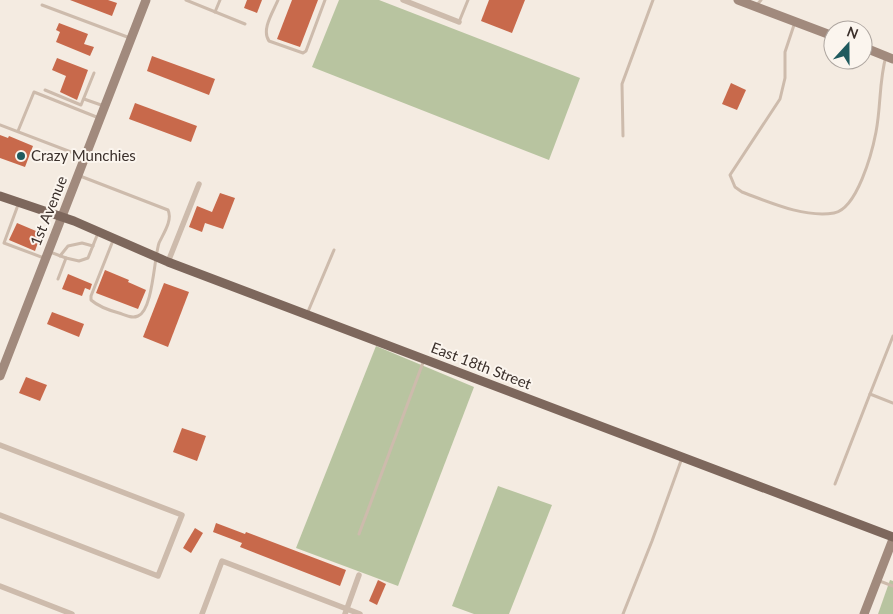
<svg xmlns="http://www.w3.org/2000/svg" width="893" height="614" viewBox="0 0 893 614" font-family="Lato,sans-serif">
<rect width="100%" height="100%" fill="#f4ebe1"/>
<g fill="#b8c4a0">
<path d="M339 0H379L580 78 549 160 312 67Z"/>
<path d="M376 346 474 387 398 586 296 548Z"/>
<path d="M498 486 552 505 509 614H474L452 606Z"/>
<path d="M890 580 893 581V614H878Z"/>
</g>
<g fill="#c8694b">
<path d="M70 0H108L117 3 112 16Z"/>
<path d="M247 0H262L257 13 244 8Z"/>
<path d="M292 0H318L300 47 277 39Z"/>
<path d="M489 0H525L512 33 481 21Z"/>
<path d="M59 23 88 34 84 44 94 47 90 56 56 42 60 32 56 30Z"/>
<path d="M152 56 215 79 209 95 147 71Z"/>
<path d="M57 58 88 70 77 100 60 92 66 76 52 70Z"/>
<path d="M731 83 746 90 737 110 722 104Z"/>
<path d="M135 103 197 126 191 142 129 119Z"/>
<path d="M0 135 8 138 9 136 33 146 25 167 0 158Z"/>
<path d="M220 193 235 198 223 229 205 223 202 232 189 227 197 206 212 212Z"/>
<path d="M17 223 36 231 35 235 40 237 35 251 9 240Z"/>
<path d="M105 270 129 280 128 282 146 290 138 309 96 293Z"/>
<path d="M68 274 92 284 90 290 85 288 82 296 62 289Z"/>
<path d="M164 283 189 292 168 347 143 337Z"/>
<path d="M52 312 84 324 79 337 47 324Z"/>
<path d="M26 377 47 385 40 401 19 393Z"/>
<path d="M182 428 206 436 197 461 173 452Z"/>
<path d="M216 523 245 534 246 532 346 570 340 586 240 547 242 543 213 532Z"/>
<path d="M195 528 203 533 191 553 183 548Z"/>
<path d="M378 580 386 584 377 605 369 601Z"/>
</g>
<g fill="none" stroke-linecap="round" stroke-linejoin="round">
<g stroke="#cdbbac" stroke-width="3">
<path d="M186 0 245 24"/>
<path d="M278 0C273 12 261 30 269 41L303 53 306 51 325 0"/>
<path d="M42 5 130 38"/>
<path d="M756 6 761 0"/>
<path d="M215 12 220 0"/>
<path d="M459 22 468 0"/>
<path d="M795 22 785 52V78L780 99 730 175 735 187 742 192C769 202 804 218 834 213 857 209 872 153 876 132 881 106 879 81 886 56"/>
<path d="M45 90 81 105 94 73"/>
<path d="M84 99 104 106"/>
<path d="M0 125 84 157"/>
<path d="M18 131 34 92 99 118"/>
<path d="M623 136 622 84 653 0"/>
<path d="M80 176 168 210C173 220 163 234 159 243 154 258 153 310 138 316 131 319 125 315 119 313 108 310 99 307 91 300V296L114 238"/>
<path d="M18 205 4 243 44 258"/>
<path d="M50 252 66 258 58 279"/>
<path d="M60 256 68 246 82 243 93 246"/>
<path d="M66 258 79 261 88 258 98 233"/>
<path d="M307 314 334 250"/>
<path d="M893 336 870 394 893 403"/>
<path d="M835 484 870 394"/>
<path d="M359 534 424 360"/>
<path d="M877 580 893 586"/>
<path d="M623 614 652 541 682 458"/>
</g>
<g stroke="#cdbbac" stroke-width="5.5">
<path d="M403 0 459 22"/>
<path d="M168 262 199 184"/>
<path d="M0 445 182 515 158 576 0 515"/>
<path d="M0 586 72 614"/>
<path d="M202 614 222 561 360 614"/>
<path d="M345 614 359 575"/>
</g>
<g stroke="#a18a7d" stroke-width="9">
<path d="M738 0 833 36"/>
<path d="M863 47 893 59"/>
<path d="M0 376 146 0"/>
<path d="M864 614 893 539"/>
</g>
<path stroke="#7d675c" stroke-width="9" d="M0 196 74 221 168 262 893 537"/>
</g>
<circle fill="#1f5a5e" stroke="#fbf5ee" stroke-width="2" cx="21" cy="156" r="5"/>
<g text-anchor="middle" stroke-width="4" stroke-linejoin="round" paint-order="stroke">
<g font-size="15" fill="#3b302b" stroke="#fbf5ee" text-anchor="start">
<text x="31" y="161">Crazy Munchies</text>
</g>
<g font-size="15" fill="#3b302b" stroke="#fbf5ee">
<text transform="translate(49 211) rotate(-68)" y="5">1st Avenue</text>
<text transform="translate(481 366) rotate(21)" y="5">East 18th Street</text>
</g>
</g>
<g transform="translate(848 45) rotate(21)"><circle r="24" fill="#fbf5ee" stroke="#aea6a0"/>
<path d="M0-4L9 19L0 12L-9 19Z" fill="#1f5a5e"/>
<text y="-8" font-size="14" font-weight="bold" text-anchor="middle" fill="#3b302b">N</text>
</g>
</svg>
